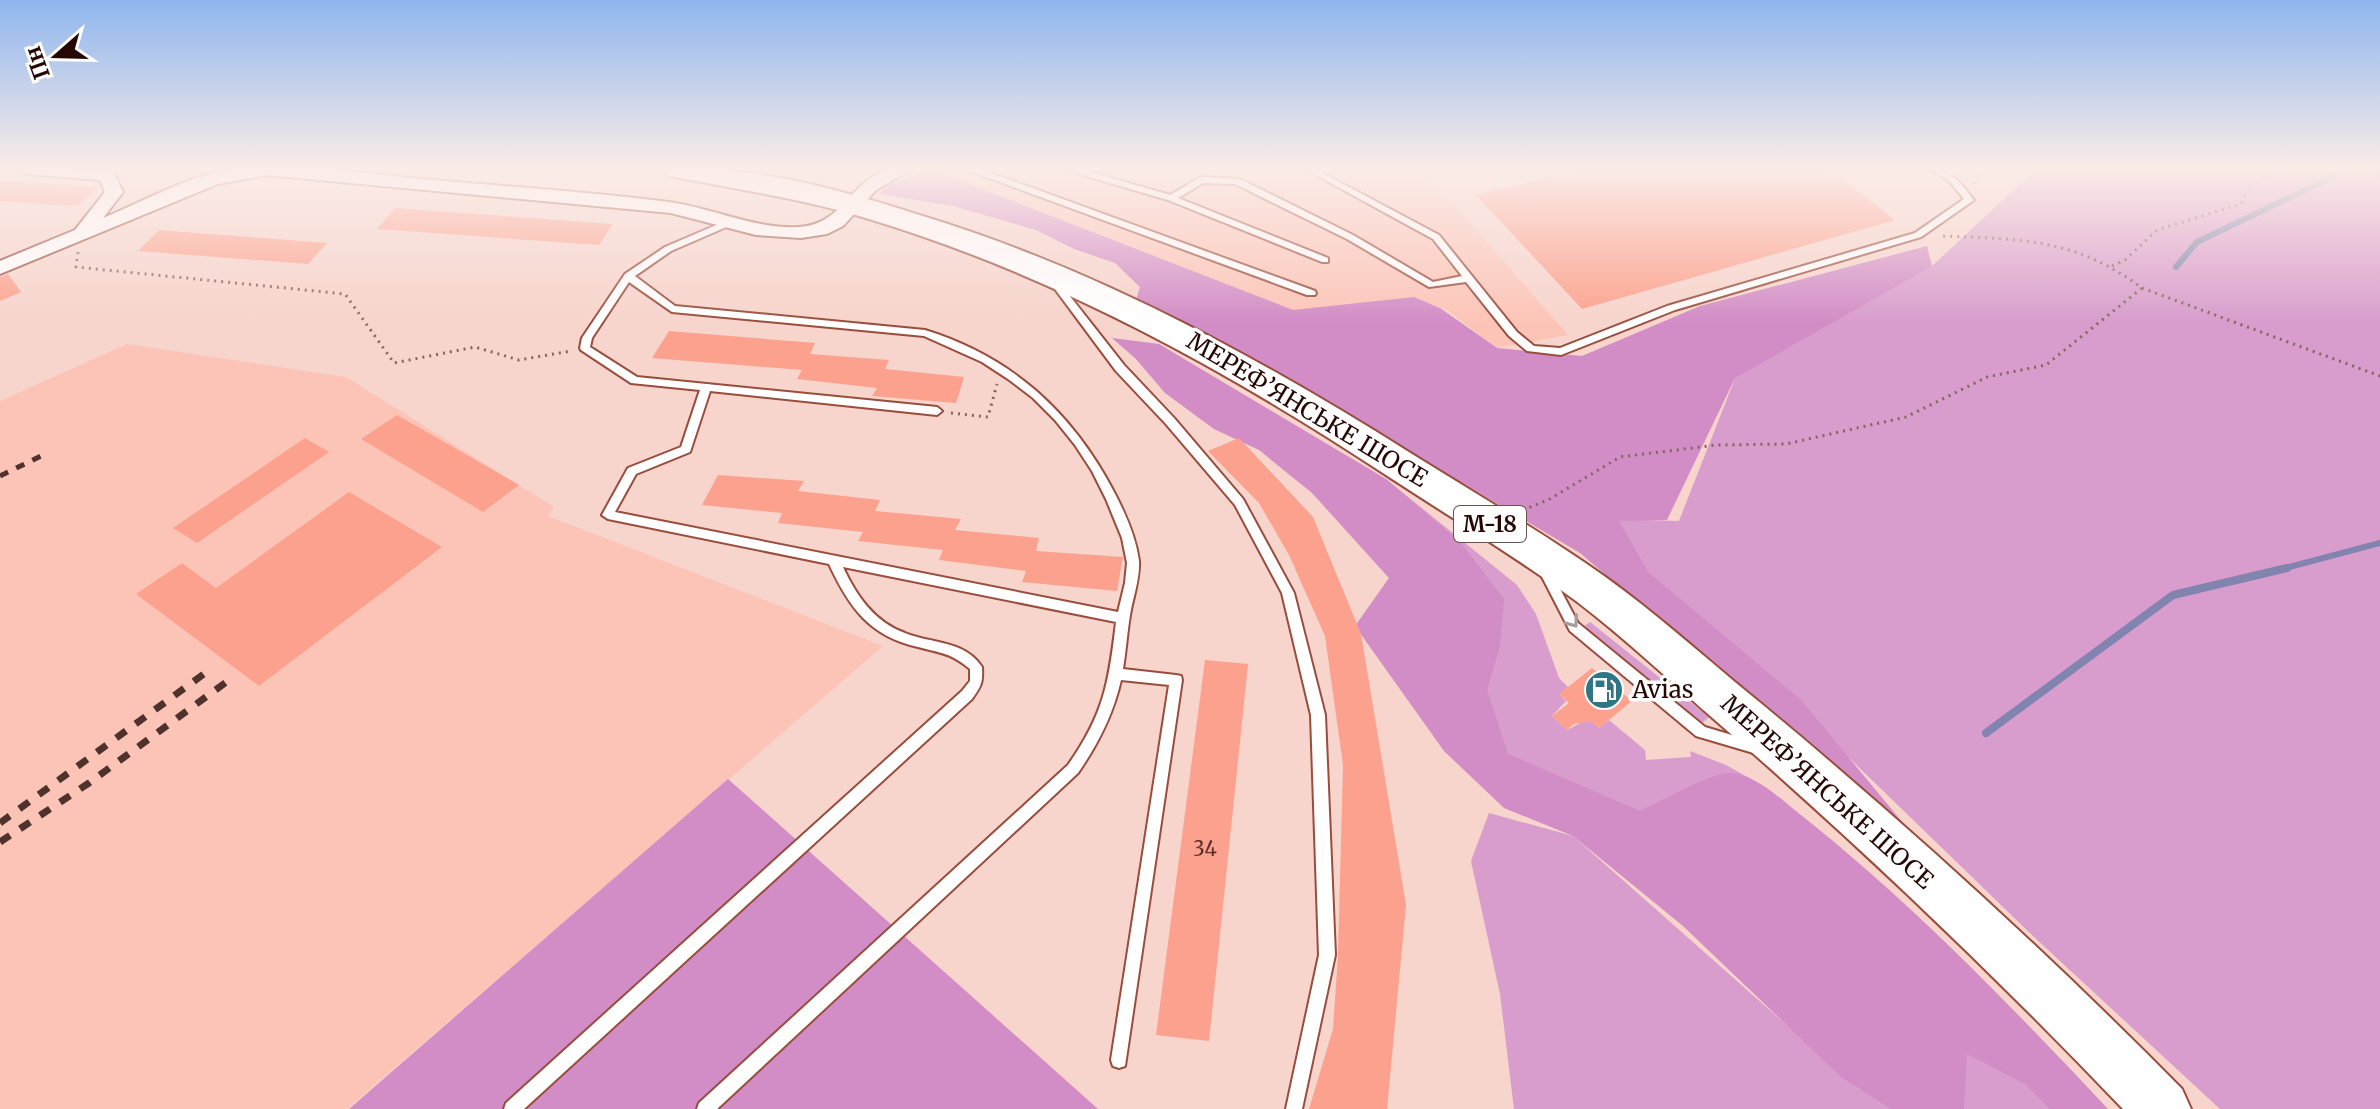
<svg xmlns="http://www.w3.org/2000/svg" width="2380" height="1109" viewBox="0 0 2380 1109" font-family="Merriweather,serif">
<rect width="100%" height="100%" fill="#f7d4cc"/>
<g fill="#fcc4b7">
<path d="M929 169H1412L1458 209 1568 335 1496 348 1449 311 1414 297 1299 313Z"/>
<path d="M127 344 346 377 554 507 548 516 883 646 347 1109H0V401Z"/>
</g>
<g fill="#d89ccd">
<path d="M2036 169H2380V1109H2220L2033 936 1754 666 1635 577 1607 519 1679 521 1743 358 1932 266Z"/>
<path d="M1386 479 1517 585 1536 614 1559 678 1568 687 1559 694 1566 701 1552 716 1567 730 1588 719 1599 728 1609 720 1645 750 1646 760 1691 757 1690 751 1726 765 1751 779 1699 836 1550 809 1475 738Z"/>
<path d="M1590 622 1709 717 1702 723 1583 627Z"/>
<path d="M1489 813 1573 836 1859 1089 1967 1054 2022 1070 2056 1109H1514L1500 994 1471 861Z"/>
</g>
<g fill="#d28cc6">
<path d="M933 170 1293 310 1414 297 1440 308 1497 348 1582 356 1700 306 1927 246 1932 266 1735 378 1667 520 1619 521 1648 572 1801 700 1918 841 1580 553 1346 414 1135 303 1140 287 1115 263 1074 249 1036 230 953 206 879 194 889 185Z"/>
<path d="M1112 338 1159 344 1386 479 1460 542 1504 599 1500 646 1487 690 1508 754 1640 811C1660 802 1710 773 1729 773 1756 773 1786 804 1806 819 1916 907 2012 1007 2108 1109H2050L2025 1084 1967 1054 1964 1109H1891L1841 1077 1683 926 1573 836 1504 808 1444 751 1355 626 1389 578 1312 493 1259 450 1214 429 1165 393 1136 359Z"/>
<path d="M728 779 1098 1109H349Z"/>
</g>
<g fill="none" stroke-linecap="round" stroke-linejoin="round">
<g stroke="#8184ae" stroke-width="6">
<path d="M2377 169 2380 174"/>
<path d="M2176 267 2197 242 2349 169"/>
<path d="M2278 570 2380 543"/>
</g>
<path stroke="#8184ae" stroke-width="8" d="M1986 733 2173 595 2287 568"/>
</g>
<g fill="#fca18d">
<path d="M1581 169H1830L1895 220 1582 309 1476 195Z"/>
<path d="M0 180 99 187 77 206 0 201Z"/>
<path d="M395 208 613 224 599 245 377 229Z"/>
<path d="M159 230 327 243 308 264 138 251Z"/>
<path d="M8 274 21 292 0 301V277Z"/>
<path d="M669 331 815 343 810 354 889 360 885 369 964 377 956 403 872 396 877 388 797 379 802 370 652 358Z"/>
<path d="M397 415 519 485 483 512 361 439Z"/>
<path d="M305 438 329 452 197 543 173 528Z"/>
<path d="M1239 438 1313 517 1361 634 1406 905 1387 1109H1309L1333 1029 1338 955 1343 765 1325 636 1289 555 1259 503 1208 451Z"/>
<path d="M718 475 804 481 798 491 880 500 875 511 961 519 955 530 1039 538 1036 551 1123 557 1117 591 1022 582 1026 571 939 560 943 550 858 541 863 532 778 523 782 513 702 505Z"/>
<path d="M349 492 442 547 259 686 136 594 182 563 216 588Z"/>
<path d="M1205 660 1248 664 1209 1041 1156 1035Z"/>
<path d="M1592 668 1632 701 1599 728 1590 721 1574 724 1567 730 1552 716 1569 703 1559 694Z"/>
</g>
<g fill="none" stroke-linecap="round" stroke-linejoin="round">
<defs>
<g id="service">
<path d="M969 169H980L1315 291 1316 293 1315 295H1307L970 171Z"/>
<path d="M1068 169H1080L1170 195 1201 177 1240 179 1353 235 1433 282 1462 276 1433 239 1305 169H1315L1439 235 1517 332 1534 346 1560 348 1667 306 1915 233 1964 199 1950 182 1931 169C1951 169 1962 185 1974 200L1921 237 1675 310 1561 355 1527 351 1509 336 1466 282 1429 287 1347 239 1235 184 1203 183 1178 198 1328 258V262H1322L1168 200 1069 171Z"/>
<path d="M728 220 731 221V225L671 251 635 276 675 306 925 330C1012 357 1072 412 1114 492 1125 513 1136 537 1139 561 1140 579 1133 597 1130 615 1127 633 1126 651 1123 669L1176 675 1181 676 1182 680 1125 1066 1119 1068 1113 1066 1111 1060 1169 685 1121 680C1113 715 1098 744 1078 773L717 1109H697L699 1103 1068 765C1104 714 1109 682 1116 622L843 567C856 595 874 622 905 633 932 644 964 640 982 667 983 683 981 686 972 699L524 1109H504L506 1103 962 691 970 681V669C951 653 941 653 918 647 869 636 849 607 829 564L608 519 602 515 628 468 681 447 700 390 631 383 581 350 580 348 582 338 625 274 665 247ZM629 282 672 312 924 336 982 362 1008 379 1033 398 1055 420 1075 445 1092 471 1106 499 1122 538 1127 563 1125 583 1118 612 615 512 636 474 690 452 710 391 937 415 942 411 937 407 637 377 590 347 592 338Z"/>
<path d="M1055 280 1058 281 1124 365 1174 418 1243 499 1294 593 1325 715 1335 955 1302 1109H1286L1319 955 1311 715 1282 593 1235 505 1166 424 1116 371 1052 285 1050 283Z"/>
<path d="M1545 566 1549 568 1578 623 1705 727 1762 744 1764 748 1762 752 1757 754 1696 736 1570 631 1539 571 1541 568Z"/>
</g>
<path id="minor" d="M17 169 113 171 123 192 103 218C138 204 180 180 216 173 286 159 362 174 433 180 512 187 591 192 669 202 713 208 753 229 799 227 852 224 849 164 912 169L876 190 843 226 827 234 801 238 756 235 671 213 266 175 218 184 0 274V261L75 230 105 192 100 180 26 174Z"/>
<path id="trunk" d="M664 169C761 164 856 194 948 224 1113 278 1266 362 1412 454 1476 494 1542 532 1604 576 1656 613 1703 656 1752 696 1902 820 2046 951 2182 1089L2191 1109H2123C1993 973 1858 844 1716 721 1670 681 1625 638 1576 601 1515 556 1450 517 1386 475 1225 369 1054 275 869 219 807 200 743 190 680 178L669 176Z"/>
</defs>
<use href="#service" stroke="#984d3d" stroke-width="4"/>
<use href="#minor" stroke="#984d3d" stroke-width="4"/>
<use href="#trunk" stroke="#984d3d" stroke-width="4"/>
<g stroke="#84655f" stroke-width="3" stroke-dasharray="2 5" stroke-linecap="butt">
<path d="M1974 184 1977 175 1987 169"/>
<path d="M78 252 76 267 345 294 394 363 475 347 519 360 571 351"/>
<path d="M2112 266 2125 260 2157 230 2241 204 2253 180 2298 169"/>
<path d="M2142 288 2380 376"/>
<path d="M951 413 988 417 997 384"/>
<path d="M1523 510 1548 500 1620 457 1716 445 1786 444 1906 417 1987 377 2046 365 2142 288C2075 238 2021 239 1940 236"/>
</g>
<use href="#service" fill="#fff" fill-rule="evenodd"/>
<use href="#minor" fill="#fff" fill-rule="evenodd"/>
<use href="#trunk" fill="#fff" fill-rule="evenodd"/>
<path stroke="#50322d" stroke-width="5" stroke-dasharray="9 9" stroke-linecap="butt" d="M0 476 41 456"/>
<g stroke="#50322d" stroke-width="7" stroke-dasharray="12 12" stroke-linecap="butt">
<path d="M0 823 212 668"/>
<path d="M0 842 89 783 229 680"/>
</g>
</g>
<defs><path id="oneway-chevron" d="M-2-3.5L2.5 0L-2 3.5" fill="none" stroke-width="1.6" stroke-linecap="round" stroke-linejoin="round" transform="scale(2)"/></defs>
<use stroke="#a89c9b" href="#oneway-chevron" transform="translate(1573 622) rotate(54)"/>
<linearGradient id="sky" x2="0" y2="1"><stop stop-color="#8fb6ee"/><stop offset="0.52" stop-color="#fbece8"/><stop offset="1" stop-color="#fbece8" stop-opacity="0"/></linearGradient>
<rect width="2380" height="324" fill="url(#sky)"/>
<defs>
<symbol id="fuel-disc" viewBox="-11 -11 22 22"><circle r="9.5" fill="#307583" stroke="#fefefe"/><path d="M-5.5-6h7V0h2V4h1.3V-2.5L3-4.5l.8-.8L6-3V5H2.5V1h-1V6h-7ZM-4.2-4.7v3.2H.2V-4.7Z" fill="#fff"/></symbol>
</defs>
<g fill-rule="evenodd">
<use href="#fuel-disc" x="1582" y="668" width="44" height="44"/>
</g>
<g text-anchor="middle" stroke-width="7" stroke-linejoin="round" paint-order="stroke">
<g font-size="20" fill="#5b2e26">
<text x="1205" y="856">34</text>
</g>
<rect fill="#fefefe" stroke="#66524f" stroke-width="2" x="1454" y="506" width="72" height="36" rx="6"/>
<g font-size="22" font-weight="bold" fill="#250804">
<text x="1490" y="532">М-18</text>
</g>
<g font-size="24" fill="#250804" stroke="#fefefe">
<text transform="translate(1307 410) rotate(31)" y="8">МЕРЕФ’ЯНСЬКЕ ШОСЕ</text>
<text transform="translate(1827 792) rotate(42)" y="8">МЕРЕФ’ЯНСЬКЕ ШОСЕ</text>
</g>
<g font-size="24" fill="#250804" stroke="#fefefe" text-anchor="start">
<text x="1632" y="698">Avias</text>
</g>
</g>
<g transform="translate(56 56) rotate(250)" stroke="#fefefe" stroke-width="6" paint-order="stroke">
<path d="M0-6L14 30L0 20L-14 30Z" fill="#250804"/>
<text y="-12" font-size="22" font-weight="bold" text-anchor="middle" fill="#250804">Пн</text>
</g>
</svg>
